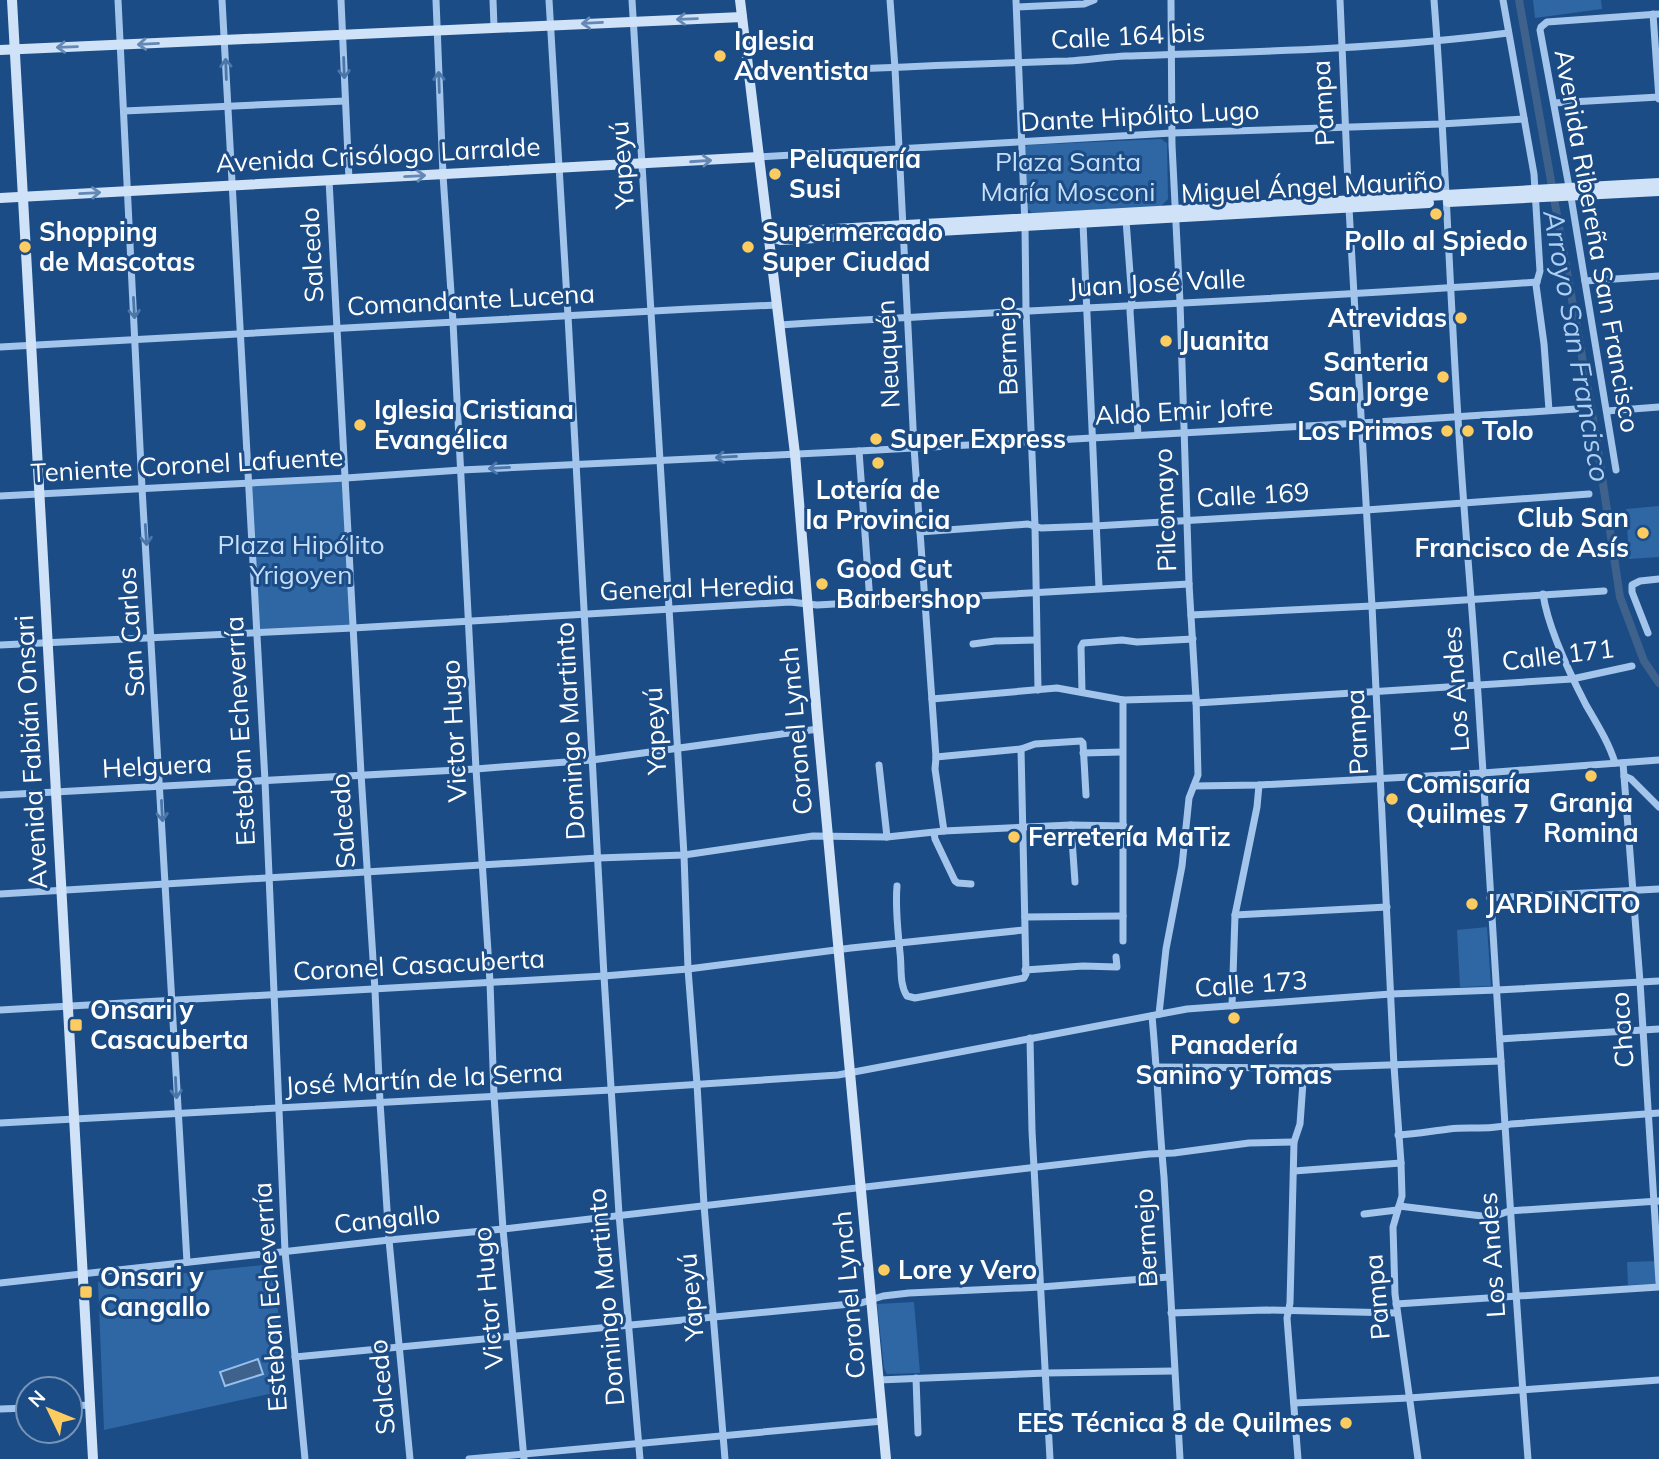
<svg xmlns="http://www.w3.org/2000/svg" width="1659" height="1459" viewBox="0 0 1659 1459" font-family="Mulish,sans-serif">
<rect width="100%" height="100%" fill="#1b4c86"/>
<g fill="#2f66a4">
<path d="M1533 0H1601L1602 9 1535 18Z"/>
<path d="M1161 139 1167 143 1168 199 1160 207 1032 213 1028 209 1025 146 1028 145Z"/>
<path d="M346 478 353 628 256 632 248 483Z"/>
<path d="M1659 506V557L1629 559 1626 509Z"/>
<path d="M1487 927 1491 986 1460 987 1457 930Z"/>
<path d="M1657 1261V1284L1628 1285 1627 1262Z"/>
<path d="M263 1265 273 1267 287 1390 104 1430 98 1282Z"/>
<path d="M914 1302 920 1373 887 1374 884 1368 877 1304Z"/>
</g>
<path fill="#3e628c" stroke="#96c0ed" stroke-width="2" d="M258 1359 263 1374 225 1386 220 1372Z"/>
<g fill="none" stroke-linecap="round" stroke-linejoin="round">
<path stroke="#3e628c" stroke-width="8" d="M1519 0 1595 430 1620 597 1644 661 1659 683"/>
<g stroke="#a3c5eb" stroke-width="7">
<path d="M118 0 142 488 187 1262"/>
<path d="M222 0 265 781 285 1251 305 1459"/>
<path d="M341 0 349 179"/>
<path d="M436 0 443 175 453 322 476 769 490 982 494 1096 503 1229 524 1459"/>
<path d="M493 0 494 27"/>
<path d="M549 0 568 316 604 976 619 1214 640 1459"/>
<path d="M632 0 684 855 688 969 697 1084 704 1205 725 1459"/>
<path d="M890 0 895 68 914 447 936 757 935 769 944 831"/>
<path d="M1016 0 1025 226 1026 310 1035 526 1038 690"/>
<path d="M1340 0 1349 208 1372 606 1394 1066 1401 1163 1402 1196 1393 1227 1395 1294 1418 1459"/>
<path d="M1434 0C1445 139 1449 279 1458 418 1464 521 1474 623 1480 726 1496 970 1509 1215 1528 1459"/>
<path d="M1503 0 1534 174 1540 271 1536 285 1544 344 1549 410"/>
<path d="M1017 7 1084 4 1094 0"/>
<path d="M1653 14 1659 99"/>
<path d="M749 74C855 69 962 64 1068 61 1087 60 1107 57 1126 56 1254 52 1382 49 1508 33"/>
<path d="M1554 103 1659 97"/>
<path d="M124 111 345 101"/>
<path d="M759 157 1172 133 1441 124 1524 119"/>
<path d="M329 180 361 774 375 990 380 1102 389 1240 410 1459"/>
<path d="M1126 220 1132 300 1130 311 1138 435"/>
<path d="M1083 223 1099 588"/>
<path d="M1585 281 1659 276"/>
<path d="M780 325C1032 309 1285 300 1537 282"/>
<path d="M0 347 690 309 777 305"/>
<path d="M1607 411 1659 407"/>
<path d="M859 451 870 602"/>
<path d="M1616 470 1572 203 1540 30 1541 27 1547 22 1659 14"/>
<path d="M0 496 346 478 461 470 859 451 1361 423 1576 409"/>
<path d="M920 532 1028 524 1041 528 1095 526 1366 510 1589 494"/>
<path d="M1543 594C1548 629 1570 674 1586 705 1597 724 1609 743 1615 763"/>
<path d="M1191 615 1372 606 1604 591"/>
<path d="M1648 633 1632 592V585L1640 581 1659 579"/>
<path d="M973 644 995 641 1036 640"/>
<path d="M0 645 353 628 790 602 817 605 1189 584"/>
<path d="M1082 692 1081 647 1083 643 1122 640 1137 642 1193 639"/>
<path d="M932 699 1057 688 1123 700 1196 698"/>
<path d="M1196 703 1572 679 1632 666"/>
<path d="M1083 753 1122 752"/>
<path d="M936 757 1021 749 1035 744 1081 741 1083 743 1086 795"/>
<path d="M1623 763 1640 982 1659 1282"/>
<path d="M879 765 887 837"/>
<path d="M1624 776 1631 779 1659 807"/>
<path d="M1194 786 1259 785 1483 773 1659 760"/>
<path d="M0 795 476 769 592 760 818 729"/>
<path d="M1071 825 1075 882"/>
<path d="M934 833 935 839 955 881 958 883 971 884"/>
<path d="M897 886C895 908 898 930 900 953 902 967 899 984 907 996L915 998 1024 978 1026 974 1021 749"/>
<path d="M0 894 598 858 684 855 813 836 887 837 944 831 1071 825 1124 826"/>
<path d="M1490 898 1659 889"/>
<path d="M1235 915 1387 907"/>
<path d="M1025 917 1123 916"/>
<path d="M1123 941V700"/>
<path d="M1025 970 1083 966 1117 967 1116 957"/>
<path d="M1232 1006 1235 915 1257 807 1259 785"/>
<path d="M0 1010 604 976 688 969 851 948 1024 930"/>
<path d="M1159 1014 1166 949 1182 866 1189 798 1198 775 1196 698 1189 584 1180 302 1172 145 1171 0"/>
<path d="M1152 1016C1157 1070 1159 1123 1164 1177L1180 1459"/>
<path d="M1030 1038 1032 1131 1050 1459"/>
<path d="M1500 1039 1659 1029"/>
<path d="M1156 1067 1304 1068 1501 1061"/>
<path d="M0 1123 611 1090 838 1075 1187 1009 1391 994 1497 990 1659 981"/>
<path d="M1398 1135C1415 1134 1432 1131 1449 1129 1471 1126 1488 1131 1511 1124L1659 1113"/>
<path d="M1294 1171 1401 1163"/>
<path d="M1399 1206 1482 1216 1498 1215 1509 1211 1659 1201"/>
<path d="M1364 1214 1397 1210"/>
<path d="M0 1283 389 1240 503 1229 1149 1154 1174 1153 1249 1143 1294 1142"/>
<path d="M1396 1304 1659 1287"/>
<path d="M1171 1313 1266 1310 1397 1313"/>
<path d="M295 1357 861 1303 883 1296 909 1293 1041 1287 1169 1277"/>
<path d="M916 1378 918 1433"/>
<path d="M879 1380 1046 1373 1174 1371"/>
<path d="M1294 1403 1409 1398 1659 1380"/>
<path d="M70 1406 90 1405"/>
<path d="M0 1409 28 1408"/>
<path d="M469 1459 883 1421"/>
<path d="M1298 1459 1287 1318 1290 1303 1294 1142 1300 1124 1304 1068"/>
</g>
<g stroke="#cfe2f8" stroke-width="10">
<path d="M12 0 93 1459"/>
<path d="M740 0 795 454 818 729 886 1459"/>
<path d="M0 50 742 17"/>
<path d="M0 198 759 157"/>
<path d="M1448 202 1659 191"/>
<path d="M768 236 781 232 1659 183"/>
<path d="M768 236 781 240 1429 203"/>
</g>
</g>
<defs><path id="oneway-shaft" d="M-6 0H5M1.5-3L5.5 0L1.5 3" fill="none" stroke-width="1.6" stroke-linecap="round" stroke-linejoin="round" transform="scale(1.75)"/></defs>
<g stroke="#6388b4">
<use href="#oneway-shaft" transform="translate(687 19) rotate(178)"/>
<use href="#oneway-shaft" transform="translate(592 23) rotate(177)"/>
<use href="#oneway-shaft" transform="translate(148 44) rotate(177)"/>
<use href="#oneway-shaft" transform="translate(67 47) rotate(178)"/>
<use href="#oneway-shaft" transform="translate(701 161) rotate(-4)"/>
<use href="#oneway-shaft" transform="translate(415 176) rotate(-3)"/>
<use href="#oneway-shaft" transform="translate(90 193) rotate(-3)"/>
</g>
<g stroke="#4b76a9">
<use href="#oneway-shaft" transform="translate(344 68) rotate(88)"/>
<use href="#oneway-shaft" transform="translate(226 69) rotate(-92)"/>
<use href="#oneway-shaft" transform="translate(439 82) rotate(-92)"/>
<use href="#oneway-shaft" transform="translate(134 308) rotate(87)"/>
<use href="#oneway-shaft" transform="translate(726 457) rotate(177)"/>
<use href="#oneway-shaft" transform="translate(499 468) rotate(177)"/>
<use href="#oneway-shaft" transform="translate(146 535) rotate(86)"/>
<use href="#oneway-shaft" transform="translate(162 811) rotate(87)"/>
<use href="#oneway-shaft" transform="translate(176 1088) rotate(87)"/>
</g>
<g fill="#fccc60" stroke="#1b4c86" stroke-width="2.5">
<circle cx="720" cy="56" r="7"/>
<circle cx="775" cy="174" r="7"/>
<circle cx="1436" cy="214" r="7"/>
<circle cx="25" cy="247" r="7"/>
<circle cx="748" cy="247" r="7"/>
<circle cx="1461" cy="318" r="7"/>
<circle cx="1166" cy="341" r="7"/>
<circle cx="1443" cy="377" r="7"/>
<circle cx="360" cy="425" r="7"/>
<circle cx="1447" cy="431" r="7"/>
<circle cx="1468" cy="431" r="7"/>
<circle cx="876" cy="439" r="7"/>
<circle cx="878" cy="463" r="7"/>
<circle cx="1643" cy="533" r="7"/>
<circle cx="822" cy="584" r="7"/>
<circle cx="1591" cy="776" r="7"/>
<circle cx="1392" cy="799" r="7"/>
<circle cx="1014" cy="837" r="7"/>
<circle cx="1472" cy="904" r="7"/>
<circle cx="1234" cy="1018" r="7"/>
<rect x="69" y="1018" width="14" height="14" rx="3.5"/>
<circle cx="884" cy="1270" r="7"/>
<rect x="79" y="1285" width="14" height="14" rx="3.5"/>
<circle cx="1346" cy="1423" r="7"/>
</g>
<g text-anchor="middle" stroke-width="6" stroke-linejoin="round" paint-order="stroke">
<g font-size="26" fill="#fff" stroke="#1b4c86">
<text transform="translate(1128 36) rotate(-3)" y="9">Calle 164 bis</text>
<text transform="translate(1323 103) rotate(-93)" y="9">Pampa</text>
<text transform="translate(1140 116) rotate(-3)" y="9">Dante Hipólito Lugo</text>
<text transform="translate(378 155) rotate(-3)" y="9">Avenida Crisólogo Larralde</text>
<text transform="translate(622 165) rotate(-94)" y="9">Yapeyú</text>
<text transform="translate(1312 187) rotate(-3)" y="9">Miguel Ángel Mauriño</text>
<text transform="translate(1597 241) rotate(80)" y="9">Avenida Ribereña San Francisco</text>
<text transform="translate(312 255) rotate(-93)" y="9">Salcedo</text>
<text transform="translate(1157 283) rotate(-3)" y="9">Juan José Valle</text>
<text transform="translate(471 300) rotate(-3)" y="9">Comandante Lucena</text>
<text transform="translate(1007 346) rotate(-92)" y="9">Bermejo</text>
<text transform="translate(888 354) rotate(-93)" y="9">Neuquén</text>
<text transform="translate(1184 411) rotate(-3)" y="9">Aldo Emir Jofre</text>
<text transform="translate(187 465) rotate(-3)" y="9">Teniente Coronel Lafuente</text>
<text transform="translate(1253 495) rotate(-3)" y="9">Calle 169</text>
<text transform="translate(1165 510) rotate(-92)" y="9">Pilcomayo</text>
<text transform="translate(697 588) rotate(-2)" y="9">General Heredia</text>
<text transform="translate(131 632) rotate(-94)" y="9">San Carlos</text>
<text transform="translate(1558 655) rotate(-7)" y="9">Calle 171</text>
<text transform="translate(1456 689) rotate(-94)" y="9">Los Andes</text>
<text transform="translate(240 731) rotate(-93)" y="9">Esteban Echeverría</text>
<text transform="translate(454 731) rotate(-93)" y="9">Victor Hugo</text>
<text transform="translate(570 731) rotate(-93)" y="9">Domingo Martinto</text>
<text transform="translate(655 731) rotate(-93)" y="9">Yapeyú</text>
<text transform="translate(796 731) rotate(-95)" y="9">Coronel Lynch</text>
<text transform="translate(1357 732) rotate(-93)" y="9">Pampa</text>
<text transform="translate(31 752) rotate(-93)" y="9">Avenida Fabián Onsari</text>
<text transform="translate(157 766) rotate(-3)" y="9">Helguera</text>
<text transform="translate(343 821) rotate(-94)" y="9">Salcedo</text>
<text transform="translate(419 965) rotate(-3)" y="9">Coronel Casacuberta</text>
<text transform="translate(1251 984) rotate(-4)" y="9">Calle 173</text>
<text transform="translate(1622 1030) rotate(-94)" y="9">Chaco</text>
<text transform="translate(424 1079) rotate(-3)" y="9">José Martín de la Serna</text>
<text transform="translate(387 1219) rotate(-6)" y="9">Cangallo</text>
<text transform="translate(1146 1238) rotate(-93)" y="9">Bermejo</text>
<text transform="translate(1492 1255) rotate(-94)" y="9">Los Andes</text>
<text transform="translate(849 1295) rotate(-95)" y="9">Coronel Lynch</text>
<text transform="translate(270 1297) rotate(-94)" y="9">Esteban Echeverría</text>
<text transform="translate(606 1297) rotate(-95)" y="9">Domingo Martinto</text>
<text transform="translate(691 1297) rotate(-95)" y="9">Yapeyú</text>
<text transform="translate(1377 1297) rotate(-95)" y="9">Pampa</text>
<text transform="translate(488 1298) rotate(-95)" y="9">Victor Hugo</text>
<text transform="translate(382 1387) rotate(-95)" y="9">Salcedo</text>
</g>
<g font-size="26" font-weight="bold" fill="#fff" stroke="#1b4c86" text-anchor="start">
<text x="734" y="50">Iglesia<tspan x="734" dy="30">Adventista</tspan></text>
<text x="789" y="168">Peluquería<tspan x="789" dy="30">Susi</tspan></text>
<text x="39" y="241">Shopping<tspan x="39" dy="30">de Mascotas</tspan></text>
<text x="762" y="241">Supermercado<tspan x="762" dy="30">Super Ciudad</tspan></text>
<text x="1436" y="250" text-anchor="middle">Pollo al Spiedo</text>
<text x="1447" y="327" text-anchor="end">Atrevidas</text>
<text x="1180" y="350">Juanita</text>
<text x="1429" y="371" text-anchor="end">Santeria<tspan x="1429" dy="30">San Jorge</tspan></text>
<text x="374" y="419">Iglesia Cristiana<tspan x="374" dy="30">Evangélica</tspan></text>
<text x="1433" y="440" text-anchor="end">Los Primos</text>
<text x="1482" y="440">Tolo</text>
<text x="890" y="448">Super Express</text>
<text x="878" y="499" text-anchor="middle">Lotería de<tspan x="878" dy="30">la Provincia</tspan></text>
<text x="1629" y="527" text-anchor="end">Club San<tspan x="1629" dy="30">Francisco de Asís</tspan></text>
<text x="836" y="578">Good Cut<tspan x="836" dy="30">Barbershop</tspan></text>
<text x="1406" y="793">Comisaría<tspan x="1406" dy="30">Quilmes 7</tspan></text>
<text x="1591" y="812" text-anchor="middle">Granja<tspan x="1591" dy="30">Romina</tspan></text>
<text x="1028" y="846">Ferretería MaTiz</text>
<text x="1486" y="913">JARDINCITO</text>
<text x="90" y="1019">Onsari y<tspan x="90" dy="30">Casacuberta</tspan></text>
<text x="1234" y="1054" text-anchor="middle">Panadería<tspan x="1234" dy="30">Sanino y Tomas</tspan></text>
<text x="898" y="1279">Lore y Vero</text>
<text x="100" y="1286">Onsari y<tspan x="100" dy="30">Cangallo</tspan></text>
<text x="1332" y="1432" text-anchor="end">EES Técnica 8 de Quilmes</text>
</g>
<g font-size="26" fill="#c8dff8" stroke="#1b4c86">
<text x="1068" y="171">Plaza Santa<tspan x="1068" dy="30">María Mosconi</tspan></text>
<text x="301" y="554">Plaza Hipólito<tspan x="301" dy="30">Yrigoyen</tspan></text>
</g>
<g font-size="28" font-style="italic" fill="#afcff3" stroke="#1b4c86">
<text transform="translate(1577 346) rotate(80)" y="10">Arroyo San Francisco</text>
</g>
</g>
<g transform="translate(49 1410) rotate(313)"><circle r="33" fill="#1b4c86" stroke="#7694b6" stroke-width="2"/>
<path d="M0-5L12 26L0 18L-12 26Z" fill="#fccc60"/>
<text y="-10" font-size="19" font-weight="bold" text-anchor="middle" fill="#ffffff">N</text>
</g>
</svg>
